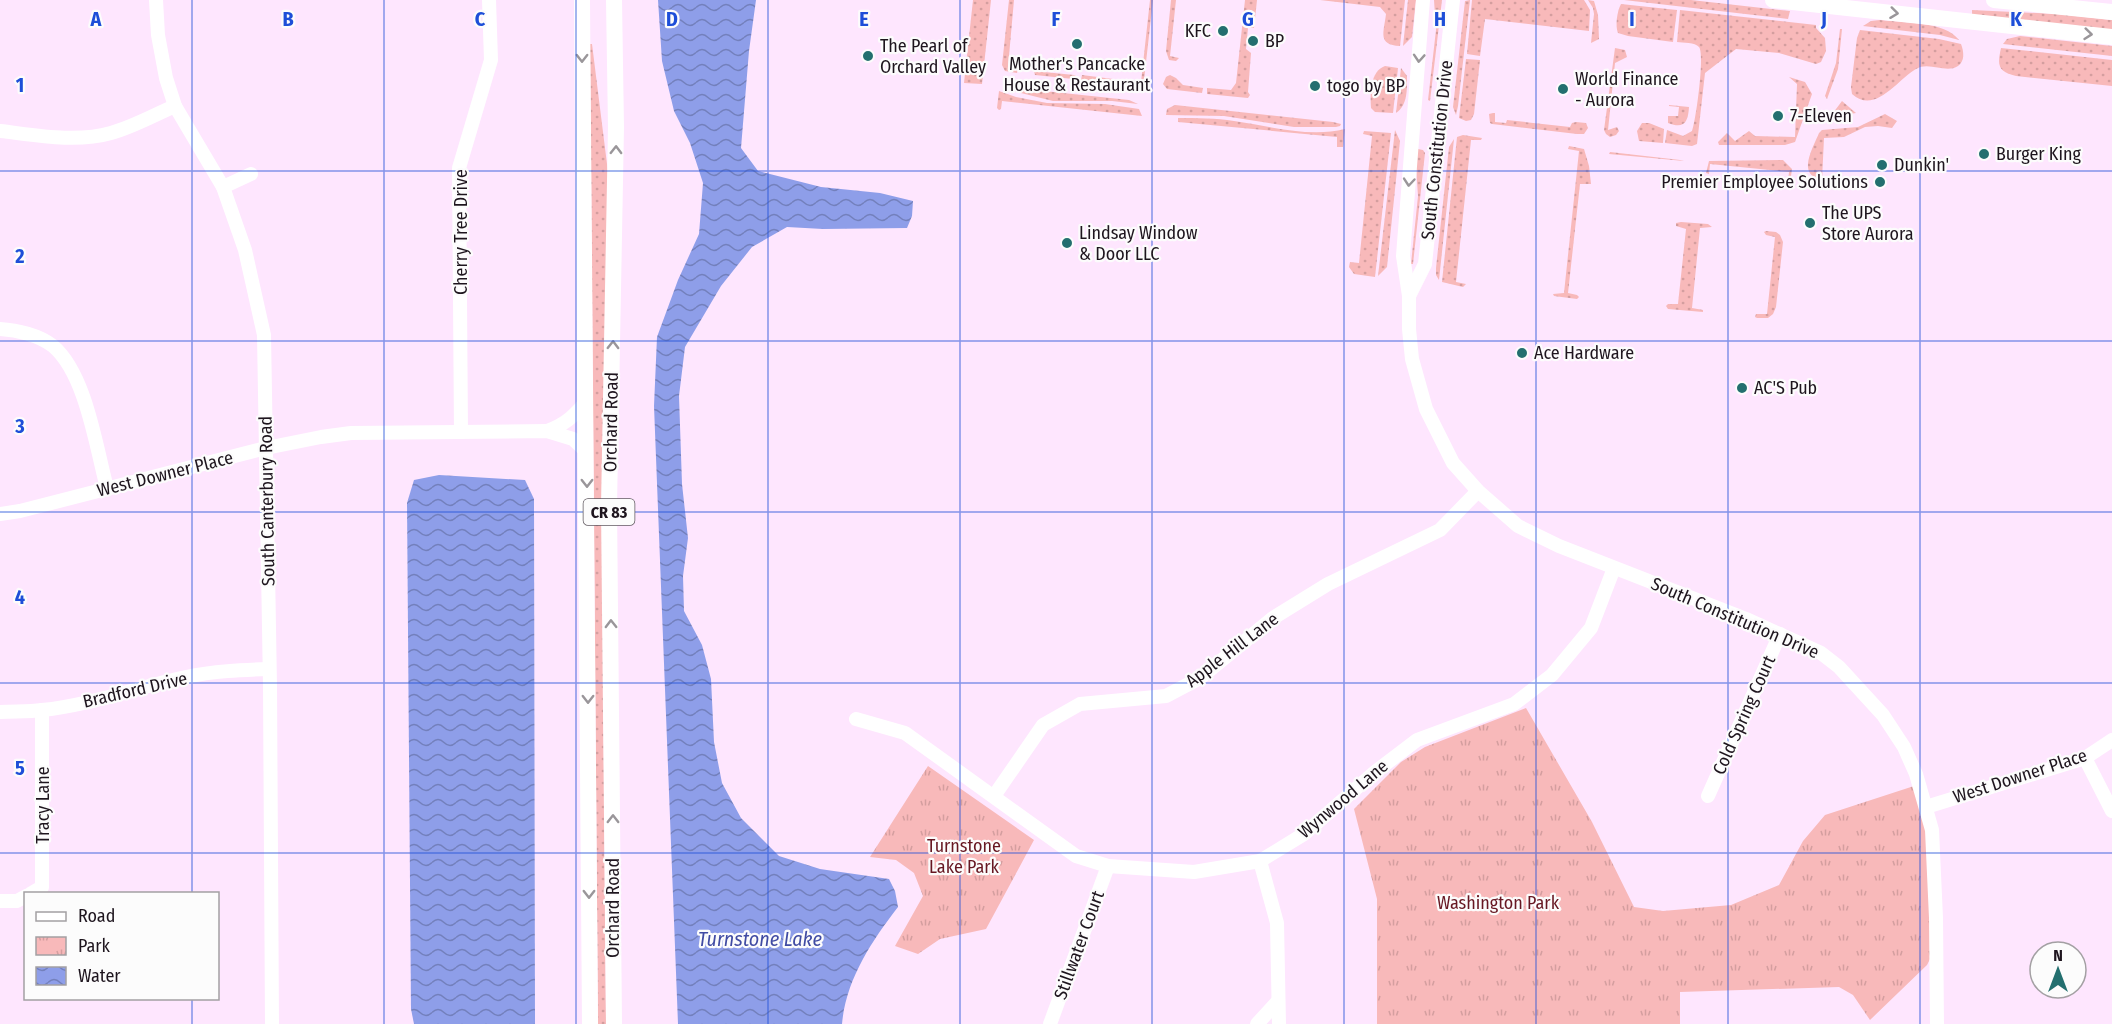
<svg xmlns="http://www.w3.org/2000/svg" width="2112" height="1024" viewBox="0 0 2112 1024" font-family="'Fira Sans Condensed',sans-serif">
<defs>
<pattern id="grass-dots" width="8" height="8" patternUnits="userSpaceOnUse" patternTransform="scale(1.5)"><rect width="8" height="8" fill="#f8b9ba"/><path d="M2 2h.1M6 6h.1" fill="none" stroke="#d49e9f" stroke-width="1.8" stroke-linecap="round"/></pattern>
<pattern id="park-tufts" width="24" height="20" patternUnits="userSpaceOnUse" patternTransform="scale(1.5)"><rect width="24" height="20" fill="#f8b9ba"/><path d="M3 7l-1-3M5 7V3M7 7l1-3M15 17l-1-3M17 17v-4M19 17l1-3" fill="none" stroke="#d49e9f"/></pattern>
<pattern id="water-waves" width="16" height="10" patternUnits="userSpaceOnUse" patternTransform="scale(1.5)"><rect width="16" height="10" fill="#8e9ee9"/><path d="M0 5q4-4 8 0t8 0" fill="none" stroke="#7380bc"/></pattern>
</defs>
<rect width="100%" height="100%" fill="#fee6fe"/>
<g fill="url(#grass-dots)">
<path d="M973 0H991L982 84 964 83Z"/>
<path d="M1009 0H1014L1008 67 1018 69 1017 73 1005 71 1002 65Z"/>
<path d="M1150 0H1153L1144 80 1139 86 1130 85V82H1141Z"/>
<path d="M1171 0H1176L1170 56 1179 58 1176 61 1169 60 1166 51Z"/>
<path d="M1245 0H1257L1254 28H1248L1246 49 1251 53 1248 92 1250 95 1248 98 1207 94V88L1231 90 1236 83Z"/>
<path d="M1320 0H1405L1400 46C1377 45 1384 32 1386 14L1380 7Z"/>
<path d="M1408 0H1416L1412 37 1403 46Z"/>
<path d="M1434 0H1442L1430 101 1428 100 1436 30Z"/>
<path d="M1470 0 1458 106 1456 115 1453 107 1465 1Z"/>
<path d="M1472 0H1584L1590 10 1589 31 1485 19 1480 56 1467 54Z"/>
<path d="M1588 0 1594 1 1598 15 1599 39 1591 43 1594 14 1593 8Z"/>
<path d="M1624 0H1691L1790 11 1788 19Z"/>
<path d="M1621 4 1677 10 1673 42 1628 36 1618 33C1615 26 1617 11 1621 4Z"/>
<path d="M1680 10 1816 25V28L1825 38 1826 51 1821 62 1816 64 1779 53 1736 49 1705 73 1697 144 1692 146 1665 143 1667 130 1683 136 1692 131C1696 120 1705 54 1699 47 1695 42 1683 43 1677 42Z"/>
<path d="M1972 10 2057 14 2112 20V30L1972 15Z"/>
<path d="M1880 20C1903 23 1945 21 1959 40L1940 35 1863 26 1871 21Z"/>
<path d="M1840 29H1842L1838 69 1827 99 1825 96 1836 63Z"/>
<path d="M1860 30 1939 39 1961 44C1964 52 1965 61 1958 66 1946 74 1929 61 1916 69 1897 80 1875 115 1852 94L1851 87 1857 38Z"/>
<path d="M2020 36 2112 46V56L2003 44 2007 39Z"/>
<path d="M590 44H592L608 172 603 647 606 1024H598Z"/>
<path d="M1615 48 1625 50 1627 57 1615 63 1608 130 1617 127 1619 131 1616 135 1610 137 1606 134 1604 130Z"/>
<path d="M2001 48 2112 60V86L2016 76C1998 71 1997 66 2001 48Z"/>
<path d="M1466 59 1480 60 1474 114 1471 120 1466 121 1459 118Z"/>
<path d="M1385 66 1398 68 1393 113 1375 112 1371 108C1370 94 1370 71 1385 66Z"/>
<path d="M1401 68 1407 76C1407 89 1408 105 1396 113Z"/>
<path d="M1034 71 1074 75 1078 77 1073 79 1035 75Z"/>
<path d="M1082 75 1113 79 1114 82 1081 80Z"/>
<path d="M1170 75 1176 78 1183 85 1203 88 1202 93 1167 89 1163 84 1166 77Z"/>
<path d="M1789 77 1805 82 1812 94 1795 142 1785 145H1719L1718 142 1727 133 1735 141 1749 131 1755 136 1795 137 1797 84Z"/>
<path d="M1006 87 1129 100 1138 104 1112 101H1053L1005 89Z"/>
<path d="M999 91 1016 97 1047 103 1105 104 1139 109 1142 116 1002 101 1001 109 999 110 997 108Z"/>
<path d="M1842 101 1856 113 1850 114 1833 113Z"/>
<path d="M1175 105 1333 122 1341 124 1340 126 1336 127H1294L1224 116 1166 115 1167 109Z"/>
<path d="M1669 105 1689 107C1688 123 1684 129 1668 123V116H1678L1679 107 1669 106Z"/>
<path d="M1493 113H1495V122L1506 123 1507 120 1570 127 1572 123 1576 122 1586 123 1588 128 1584 134H1577L1492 124 1490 123 1489 114Z"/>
<path d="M1885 114 1897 121 1892 128 1878 126 1865 127 1844 137 1824 138 1822 180C1796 175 1813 148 1819 133L1822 130 1858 127Z"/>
<path d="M1178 118C1197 118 1216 118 1234 121 1270 126 1309 138 1345 129L1343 147H1337V137L1178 122Z"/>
<path d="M1642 123H1649L1664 129 1663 143 1639 141 1637 131Z"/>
<path d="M1395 130 1400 141 1387 267 1378 276Z"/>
<path d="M1364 131 1391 133 1375 277 1354 274 1349 267 1350 262 1359 263 1372 136 1363 134Z"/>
<path d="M1463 135 1482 138 1481 140H1471L1456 282 1466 284 1463 287 1442 282 1457 137Z"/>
<path d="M1454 139 1439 280 1436 275V268L1449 147Z"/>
<path d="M1569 146 1584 149 1589 166 1591 184H1580L1568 293 1577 295 1579 297 1577 299 1554 296 1553 294 1564 293 1579 151 1568 149Z"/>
<path d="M1418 149 1423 150 1425 153 1413 264H1411L1418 196 1415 152Z"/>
<path d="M1610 152 1680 160 1684 161 1609 154Z"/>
<path d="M1783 160 1792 169 1790 183 1788 182 1789 172 1710 164 1709 174 1706 173 1709 161Z"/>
<path d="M1681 222 1708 224 1712 227 1700 228 1692 308 1703 310V312L1668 309 1666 306 1668 304H1678L1686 229 1676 226V223Z"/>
<path d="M1766 231 1776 232 1780 235 1783 242 1776 307 1773 314 1768 318H1757L1755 317 1756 314H1767L1775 237 1766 235 1764 232Z"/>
</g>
<g fill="url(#park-tufts)">
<path d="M1526 708 1592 822 1634 907 1663 911 1731 905 1779 885 1803 841 1825 815 1914 786 1926 830 1933 953 1927 965 1870 1020 1853 995 1839 987 1680 992V1024H1377V899L1354 809 1401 762 1425 747Z"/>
<path d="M928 766 1034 840 986 929 940 939 918 954 895 946 923 896 914 873 896 860 870 857Z"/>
</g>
<g fill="url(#water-waves)">
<path d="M658 0H756L749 51 741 148 758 171 821 187 880 193 913 201 912 216 907 228 823 229 787 227 752 247 721 286 685 347 679 396 682 484 688 538 683 576 684 611 702 645 711 679 714 742 722 783 741 818 779 856 820 869 889 879 895 891 898 907C871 942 846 980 842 1024H678L654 406 657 337 678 280 699 234 703 183 690 143 674 111 662 61Z"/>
<path d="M439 475 525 480 534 499 535 1024H414L411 1009 407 503 414 480Z"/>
</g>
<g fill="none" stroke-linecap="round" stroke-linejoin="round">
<g stroke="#fff" stroke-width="14">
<path d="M156 0 158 35 166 78 175 106 223 187 245 250 264 335 270 686 272 1024"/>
<path d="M1423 0 1403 256 1409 296V329L1412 359 1426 409 1453 463 1478 491 1518 526 1559 546 1746 619 1821 653 1839 667 1883 715 1904 747 1916 774 1932 830 1936 918 1937 1024"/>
<path d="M0 131C35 135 76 143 111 133 133 127 154 115 175 106"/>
<path d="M223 187 251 174"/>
<path d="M1409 296 1425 264 1453 0"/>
<path d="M0 329C17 330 39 335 53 346 86 374 96 447 107 488"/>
<path d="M547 431C564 425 573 417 585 403"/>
<path d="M461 432 459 168 491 60 489 0"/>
<path d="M0 514 20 511 266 448 321 437 351 433 547 431 573 439 586 451"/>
<path d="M0 712C14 711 28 712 42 710 91 705 138 687 186 677 214 671 241 670 269 669"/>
<path d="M856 719 905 733 1076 856 1108 866 1194 872 1260 861 1304 834 1375 772 1417 740 1514 704 1552 675 1591 628 1614 568"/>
<path d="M2085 758 2112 811"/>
<path d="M994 796 1043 725 1080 704 1166 696 1200 678 1273 618 1328 584 1440 530 1478 491"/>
<path d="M1708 796 1780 634"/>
<path d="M1926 807 2085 758 2112 740"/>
<path d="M1260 861 1277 923 1279 1024"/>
<path d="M30 894 42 887V710"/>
<path d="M0 901H17L26 896"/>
<path d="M1050 1024 1108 866"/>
<path d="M1257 1024 1278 1001"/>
</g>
<g stroke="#fff" stroke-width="16">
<path d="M582 0 590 1024"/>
<path d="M1773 0 2112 37"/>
<path d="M1994 0 2112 12"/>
<path d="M614 1024 609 506 616 127 614 0"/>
</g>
</g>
<defs><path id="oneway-chevron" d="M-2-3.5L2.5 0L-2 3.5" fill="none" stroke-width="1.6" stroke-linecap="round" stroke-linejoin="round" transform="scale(1.5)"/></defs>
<g stroke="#9a969a">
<use href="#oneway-chevron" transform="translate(1894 13) rotate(7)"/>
<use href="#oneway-chevron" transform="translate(2088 34) rotate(6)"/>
<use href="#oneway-chevron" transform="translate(582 58) rotate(90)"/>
<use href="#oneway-chevron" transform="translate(1419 58) rotate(94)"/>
<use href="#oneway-chevron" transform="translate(616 150) rotate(-89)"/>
<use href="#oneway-chevron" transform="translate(1409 182) rotate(95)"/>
<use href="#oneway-chevron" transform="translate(613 345) rotate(-89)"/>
<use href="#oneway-chevron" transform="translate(587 483) rotate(90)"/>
<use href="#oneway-chevron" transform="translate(611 624) rotate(-91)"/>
<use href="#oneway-chevron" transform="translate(588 699) rotate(90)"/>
<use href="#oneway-chevron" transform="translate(613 819) rotate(-90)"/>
<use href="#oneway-chevron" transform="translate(589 894) rotate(90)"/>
</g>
<path fill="none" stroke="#1d4ed8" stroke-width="1.5" stroke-opacity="0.55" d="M192 0V894M384 0V1024M576 0V1024M768 0V1024M960 0V1024M1152 0V1024M1344 0V1024M1536 0V1024M1728 0V1024M1920 0V1024M0 171H2112M0 341H2112M0 512H2112M0 683H2112M0 853H2112M192 998V1024"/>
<g fill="#236f6f" stroke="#fcfcfc" stroke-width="2">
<circle cx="1223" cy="31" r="6"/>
<circle cx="1253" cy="41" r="6"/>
<circle cx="1077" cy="44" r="6"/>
<circle cx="868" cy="56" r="6"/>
<circle cx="1315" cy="86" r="6"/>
<circle cx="1563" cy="89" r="6"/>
<circle cx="1778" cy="116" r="6"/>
<circle cx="1984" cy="154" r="6"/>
<circle cx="1882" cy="165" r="6"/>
<circle cx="1880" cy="182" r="6"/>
<circle cx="1810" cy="223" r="6"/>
<circle cx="1067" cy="243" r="6"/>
<circle cx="1522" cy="353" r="6"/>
<circle cx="1742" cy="388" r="6"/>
</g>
<g text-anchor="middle" stroke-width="4.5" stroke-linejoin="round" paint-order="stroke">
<rect fill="#fcfcfc" stroke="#615a61" stroke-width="1.5" x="583.5" y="499" width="51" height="26" rx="4.5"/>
<g font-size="16" font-weight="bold" fill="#1e151e">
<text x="609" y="518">CR 83</text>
</g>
<g font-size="18" fill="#1e151e" stroke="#fcfcfc" text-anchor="start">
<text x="1211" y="37" text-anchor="end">KFC</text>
<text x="1265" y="47">BP</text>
<text x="880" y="52">The Pearl of<tspan x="880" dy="21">Orchard Valley</tspan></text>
<text x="1077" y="70" text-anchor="middle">Mother's Pancacke<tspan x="1077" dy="21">House &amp; Restaurant</tspan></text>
<text x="1575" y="85">World Finance<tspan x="1575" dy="21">- Aurora</tspan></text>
<text x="1327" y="92">togo by BP</text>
<text x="1790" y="122">7-Eleven</text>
<text x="1996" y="160">Burger King</text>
<text x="1894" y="171">Dunkin'</text>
<text x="1868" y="188" text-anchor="end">Premier Employee Solutions</text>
<text x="1822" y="219">The UPS<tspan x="1822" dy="21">Store Aurora</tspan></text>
<text x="1079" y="239">Lindsay Window<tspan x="1079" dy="21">&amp; Door LLC</tspan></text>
<text x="1534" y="359">Ace Hardware</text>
<text x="1754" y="394">AC'S Pub</text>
</g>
<g font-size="18" fill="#1e151e" stroke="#fcfcfc">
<text transform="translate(1437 150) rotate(-84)" y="6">South Constitution Drive</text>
<text transform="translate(461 232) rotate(-90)" y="6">Cherry Tree Drive</text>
<text transform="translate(611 422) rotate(-89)" y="6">Orchard Road</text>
<text transform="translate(165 474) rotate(-14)" y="6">West Downer Place</text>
<text transform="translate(267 501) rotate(-91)" y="6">South Canterbury Road</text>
<text transform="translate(1735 618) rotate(23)" y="6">South Constitution Drive</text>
<text transform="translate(1232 650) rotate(-37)" y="6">Apple Hill Lane</text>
<text transform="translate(135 690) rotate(-13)" y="6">Bradford Drive</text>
<text transform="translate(1744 715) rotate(-66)" y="6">Cold Spring Court</text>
<text transform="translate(2020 776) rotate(-18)" y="6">West Downer Place</text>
<text transform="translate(1343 799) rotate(-40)" y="6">Wynwood Lane</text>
<text transform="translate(43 805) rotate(-90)" y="6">Tracy Lane</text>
<text transform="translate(613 908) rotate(-90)" y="6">Orchard Road</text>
<text transform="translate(1079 945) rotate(-70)" y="6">Stillwater Court</text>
</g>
<g font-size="18" fill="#671722" stroke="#fcfcfc">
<text x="964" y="852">Turnstone<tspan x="964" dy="21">Lake Park</tspan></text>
<text x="1498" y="909">Washington Park</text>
</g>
<g font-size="20" font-style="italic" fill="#404ba3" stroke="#fcfcfc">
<text x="760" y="946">Turnstone Lake</text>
</g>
</g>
<g font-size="20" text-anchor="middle" font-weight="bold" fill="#1d4ed8" stroke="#fcfcfc" stroke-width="4.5" stroke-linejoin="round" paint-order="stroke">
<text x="96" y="26">A</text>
<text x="288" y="26">B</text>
<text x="480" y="26">C</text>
<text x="672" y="26">D</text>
<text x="864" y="26">E</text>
<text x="1056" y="26">F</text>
<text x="1248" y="26">G</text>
<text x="1440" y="26">H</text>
<text x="1632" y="26">I</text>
<text x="1824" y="26">J</text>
<text x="2016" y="26">K</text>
<text x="20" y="92">1</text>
<text x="20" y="263">2</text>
<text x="20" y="433">3</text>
<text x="20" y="604">4</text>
<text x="20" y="775">5</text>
</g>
<rect x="24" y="892" width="195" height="108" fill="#fcfcfc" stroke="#a3a0a3" stroke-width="1.5"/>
<rect x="36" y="912" width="30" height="9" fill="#ffffff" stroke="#a3a0a3" stroke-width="1.5"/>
<text x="78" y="922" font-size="18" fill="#1e151e">Road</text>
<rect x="36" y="937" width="30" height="18" fill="url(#park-tufts)" stroke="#a3a0a3" stroke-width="1.5"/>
<text x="78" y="952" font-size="18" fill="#1e151e">Park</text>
<rect x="36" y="967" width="30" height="18" fill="url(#water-waves)" stroke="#a3a0a3" stroke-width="1.5"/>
<text x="78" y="982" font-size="18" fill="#1e151e">Water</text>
<g transform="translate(2058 970)"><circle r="28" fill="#fcfcfc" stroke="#a3a0a3" stroke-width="1.5"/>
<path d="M0-4.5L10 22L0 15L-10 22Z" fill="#236f6f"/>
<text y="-9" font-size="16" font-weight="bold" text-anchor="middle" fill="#1e151e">N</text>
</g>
</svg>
